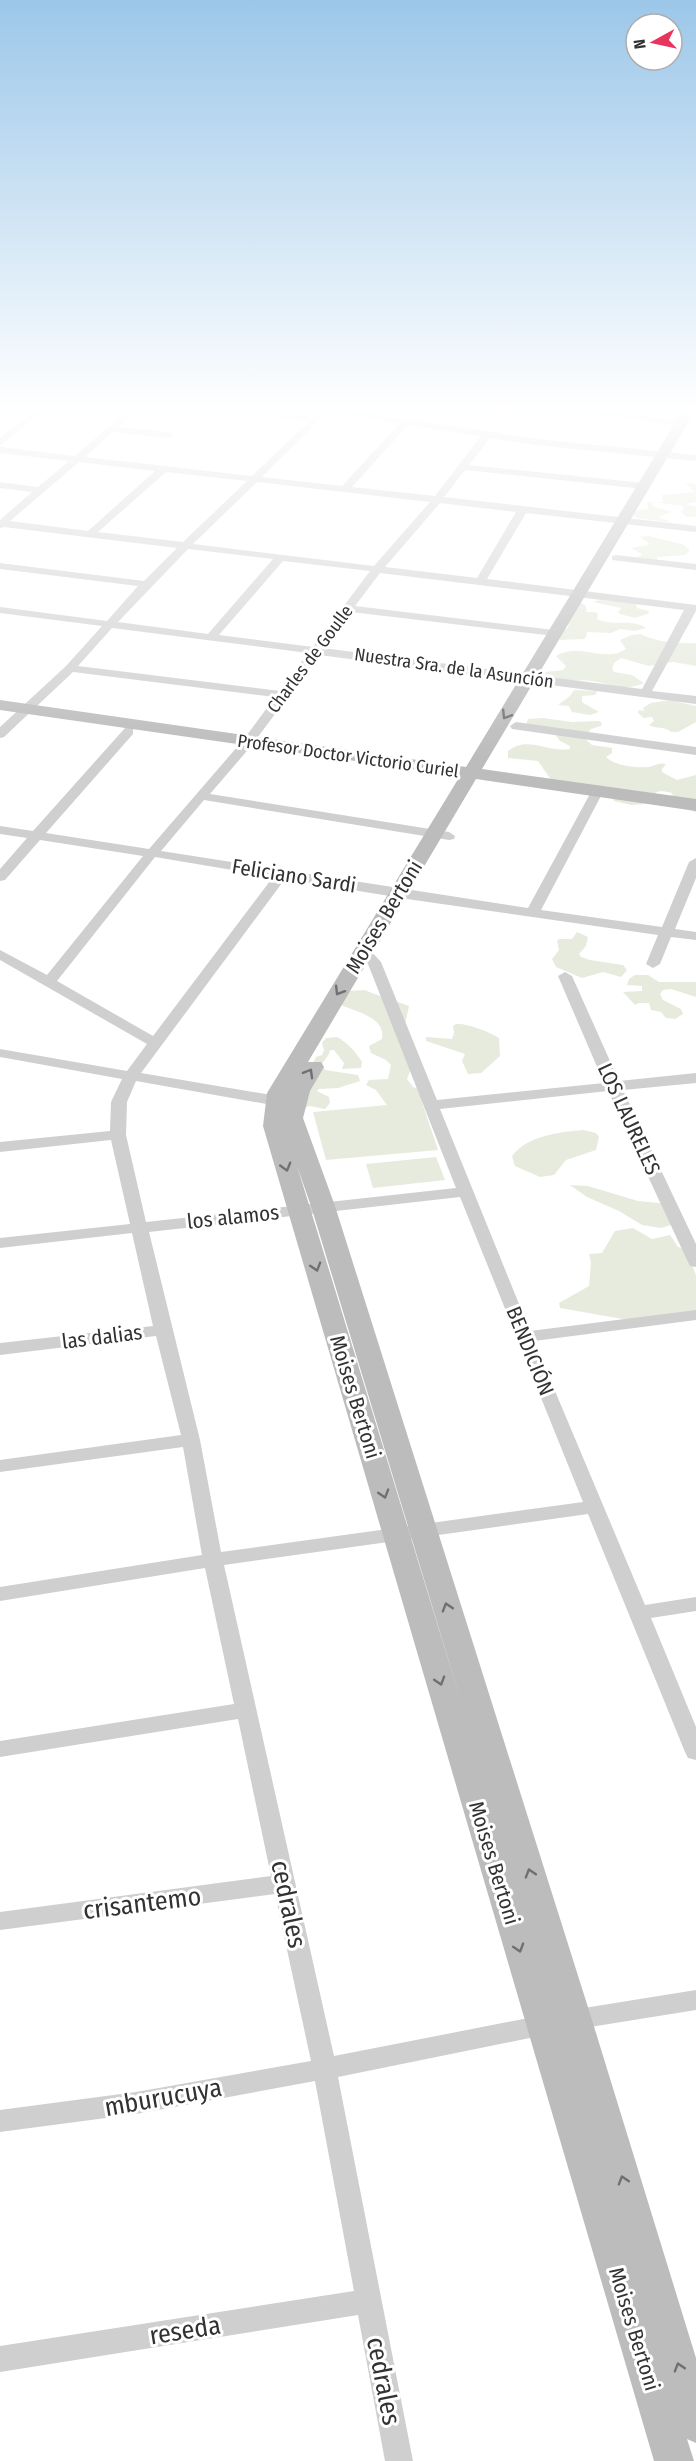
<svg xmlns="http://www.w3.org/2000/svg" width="696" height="2461" viewBox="0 0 696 2461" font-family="'Fira Sans Condensed',sans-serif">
<rect width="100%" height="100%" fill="#fff"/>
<g fill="#e7ebdd">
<path d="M689 483 696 484V502L685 504 696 507V517H687L681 512 684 509 683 506 655 502 651 504 655 507 672 512 658 517 669 521 668 522 637 518 633 515 636 511 648 509 647 502H663L662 495 695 492 686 484Z"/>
<path d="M648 536 682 544 690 550 685 555 657 557V560L636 557 641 556V553L630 548 648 545 649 543 640 537Z"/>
<path d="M600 600 636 603 637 608 649 611 648 614 635 618 620 614 618 612 621 608 593 602Z"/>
<path d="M581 603 585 605 587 612H595L598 614 597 619C613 627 632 618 646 628L635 631 620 629 611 633 587 632 586 637 584 639 560 640 559 632 567 629 577 605Z"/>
<path d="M640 634C657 642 678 644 696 643V666L673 662 649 666 621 658 614 663 612 668 614 672 632 675 644 683C625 692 611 684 592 681 577 678 556 686 545 674L546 672 563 670 566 666 556 656C579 641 604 664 626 649L620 640 632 635Z"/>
<path d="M574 690 597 691 595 695 582 696V702L599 712 590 715 572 712 569 706 558 705 570 696Z"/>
<path d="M670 700 696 706V722L678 732H671C665 726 656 729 649 725L654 721 652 717 644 718 638 713 639 710 644 711 643 708 651 703Z"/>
<path d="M543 718 572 722 599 721 602 723 601 726 591 729 584 738 592 745 612 748V753L606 757C615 766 636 768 648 767 655 766 658 762 666 764L662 769V772L677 780 696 775V812L676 807 672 793C651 788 657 795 644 804L632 805 614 801 613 798 552 781 538 761 508 758V751C529 735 547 753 570 749V746L560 741 555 734 526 725 528 719Z"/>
<path d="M577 932 588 937 586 946 579 954 581 957 590 960 623 965 627 970 621 977 603 972 582 978 556 967 552 959 559 950 557 941 559 939H572Z"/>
<path d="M635 975H648L659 982H696V997L671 989 663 990 660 994 663 1000 681 1009 683 1014 675 1019 666 1018 661 1012 651 1010 649 1003H639L635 1005 623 992 642 991V986L627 985 629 979Z"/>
<path d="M365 990C380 997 394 1000 409 1006L404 1029 411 1069 407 1079 413 1087 425 1091 426 1096 422 1102 438 1150 326 1160 313 1112 387 1105 376 1090 366 1085 369 1080 388 1079 391 1065 386 1060 371 1053 369 1046 382 1039C386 1017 356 1012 341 1005L347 991Z"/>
<path d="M456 1024C467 1023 490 1032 499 1038L500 1056 481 1073 468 1074 462 1061 465 1054 426 1041V1037L452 1039 454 1033 453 1026Z"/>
<path d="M337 1037C348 1043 355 1051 362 1062L361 1068 342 1069 344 1063 334 1050H330C329 1057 324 1059 322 1065L325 1070 358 1075 360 1081 338 1088 319 1089 317 1091 329 1097 330 1103 325 1109 310 1106 295 1110 305 1079 316 1057 322 1055 324 1050 322 1043 326 1038Z"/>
<path d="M583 1130 596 1133 599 1137 596 1150 566 1160 554 1175 540 1177 515 1166 512 1156C527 1136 559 1132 583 1130Z"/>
<path d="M436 1157 445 1180 373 1188 366 1164Z"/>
<path d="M570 1185 588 1186 638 1201 670 1204 671 1225 661 1228 642 1225 619 1211 587 1197Z"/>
<path d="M633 1228 652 1239 670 1235 678 1247 686 1249 696 1275V1318L628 1320 560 1308 559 1303 589 1286 591 1263 589 1254 602 1253 615 1231Z"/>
</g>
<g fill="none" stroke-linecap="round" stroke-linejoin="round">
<g fill="#cfcfcf" fill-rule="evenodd">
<path d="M31 413H41L0 446V438Z"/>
<path d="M124 413H134L119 427 169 432 174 435 169 438 113 432 85 457 252 476 308 422 257 413 313 417 316 413H326L262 477 342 486 399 424 343 413H368L403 419 412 413 416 416 412 420 536 439 696 455V461L536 445 490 438 469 465 644 483 649 486 644 489 465 470 444 497 696 526V532L526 513 487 579 696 605V611L652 691 696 696V704L319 655 252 745 210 794 449 832 455 836 454 839 449 840 204 800 161 851 528 908 591 792 597 788 603 792 541 910 662 927 689 862 696 858V878L675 929 696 932V940L671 937 660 964 653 968 646 964 658 935 414 900 285 879 141 1073 289 1098 297 1103 294 1106 289 1108 136 1081 127 1102 126 1135 146 1222 456 1188 368 964 356 951 363 947 368 948 381 962 437 1100 604 1083 558 976 565 972 572 976 619 1081 696 1073V1083L623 1090 696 1244V1267L690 1266 688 1262 608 1091 440 1109 530 1331 696 1310V1320L534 1341 645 1605 696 1597V1611L651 1618 696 1727V1760L688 1758 685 1752 588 1514 224 1565 334 2056 559 2012 696 1990V2010L559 2032 338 2077 413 2461H385L358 2315 0 2372V2346L354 2291 315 2081 136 2114 0 2132V2110L136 2092 311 2061 275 1894 0 1930V1912L271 1876 238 1719 0 1757V1741L234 1704 205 1568 0 1601V1587L202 1555 183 1447 0 1472V1460L181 1435 156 1336 0 1355V1343L153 1326 132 1233 0 1248V1238L130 1224 111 1140 0 1152V1142L110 1131 111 1102 122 1079 0 1057V1049L127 1071 147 1044 0 960V950L47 975 143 856 40 840 5 880 0 881V869L27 838 0 834V826L33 831 125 728H133V734L46 833 149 849 244 739 275 697 73 672 4 737 0 738V727L66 666 102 626 0 613V607L107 621 138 586 0 569V563L144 581 177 548 4 527 0 528V520L32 492 0 488V482L38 487 69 461 0 453V447L75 456ZM408 425 481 436 435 496 352 487ZM79 462 155 471 88 531 10 521ZM166 472 247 481 183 542 98 532ZM257 482 430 502 374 566 193 544ZM440 503 516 512 477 578 385 567ZM188 549 273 559 208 634 118 622ZM283 561 370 571 313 647 219 635ZM380 573 684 610 642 689 323 648 351 612 554 636 560 633 554 630 355 606ZM112 628 308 653 280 691 78 666ZM155 857 273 877 153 1036 57 981ZM460 1197 583 1502 221 1552 200 1440 149 1232Z"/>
<path d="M585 413H619L682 420 687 423 682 426Z"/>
<path d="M616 555 696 564V570L612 560V556Z"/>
<path d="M516 722 696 747V755L512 729 510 726Z"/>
</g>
<path fill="#bcbcbc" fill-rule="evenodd" d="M681 413H694L482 769 696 799V811L476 779 308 1062H321L324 1067 310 1091 303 1118 335 1206 592 2020 696 2358V2443L687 2439 694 2461H654L263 1126 267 1093 460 776 0 710V700L466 767ZM297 1166 311 1206 463 1708 311 1211Z"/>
</g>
<defs><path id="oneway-chevron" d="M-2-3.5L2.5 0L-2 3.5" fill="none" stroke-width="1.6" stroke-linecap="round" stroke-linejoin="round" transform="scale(1.5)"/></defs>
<g stroke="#707070">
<use href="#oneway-chevron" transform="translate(506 715) rotate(122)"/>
<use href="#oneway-chevron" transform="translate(339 991) rotate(121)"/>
<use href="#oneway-chevron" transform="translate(309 1073) rotate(-60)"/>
<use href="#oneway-chevron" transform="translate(286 1167) rotate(74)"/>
<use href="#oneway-chevron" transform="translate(316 1267) rotate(73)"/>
<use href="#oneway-chevron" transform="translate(384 1494) rotate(73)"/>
<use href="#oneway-chevron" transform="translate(447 1607) rotate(-107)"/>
<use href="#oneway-chevron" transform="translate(440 1681) rotate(73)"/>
<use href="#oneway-chevron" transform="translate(530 1873) rotate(-107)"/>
<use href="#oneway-chevron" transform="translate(519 1948) rotate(73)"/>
<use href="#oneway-chevron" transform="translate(623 2180) rotate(-107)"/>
<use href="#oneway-chevron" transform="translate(679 2367) rotate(-107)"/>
</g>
<linearGradient id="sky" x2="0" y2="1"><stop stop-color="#9cc7e9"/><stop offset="0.54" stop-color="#fff"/><stop offset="1" stop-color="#fff" stop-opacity="0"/></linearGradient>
<rect width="696" height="758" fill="url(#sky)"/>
<g text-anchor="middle" stroke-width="6" stroke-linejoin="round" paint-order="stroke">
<g font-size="18" fill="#323232" stroke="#fff">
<text transform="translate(310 659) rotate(-53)" y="6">Charles de Goulle</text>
<text transform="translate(454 668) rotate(8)" y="6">Nuestra Sra. de la Asunción</text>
<text transform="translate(348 756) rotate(8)" y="6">Profesor Doctor Victorio Curiel</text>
</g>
<g font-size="21" fill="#323232" stroke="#fff">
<text transform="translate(294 876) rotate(9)" y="7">Feliciano Sardi</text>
<text transform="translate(384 917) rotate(-59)" y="7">Moises Bertoni</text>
<text transform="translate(629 1119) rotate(65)" y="7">LOS LAURELES</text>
<text transform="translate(233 1217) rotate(-6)" y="7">los alamos</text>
<text transform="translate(102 1337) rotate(-7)" y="7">las dalias</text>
<text transform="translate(530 1351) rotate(68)" y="7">BENDICIÓN</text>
<text transform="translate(355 1397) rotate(73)" y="7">Moises Bertoni</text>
<text transform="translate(494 1863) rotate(73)" y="7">Moises Bertoni</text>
<text transform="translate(634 2329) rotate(73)" y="7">Moises Bertoni</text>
</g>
<g font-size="26" fill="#323232" stroke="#fff">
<text transform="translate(142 1903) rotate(-7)" y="9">crisantemo</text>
<text transform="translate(289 1904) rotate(78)" y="9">cedrales</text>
<text transform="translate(163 2097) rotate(-10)" y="9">mburucuya</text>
<text transform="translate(185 2330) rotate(-9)" y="9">reseda</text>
<text transform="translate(384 2381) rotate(79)" y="9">cedrales</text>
</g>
</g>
<g transform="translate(654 42) rotate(262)"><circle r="28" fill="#ffffff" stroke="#adadad" stroke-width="1.5"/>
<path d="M0-4.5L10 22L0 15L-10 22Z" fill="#e6365e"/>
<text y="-9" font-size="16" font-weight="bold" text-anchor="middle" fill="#323232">N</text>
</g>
</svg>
